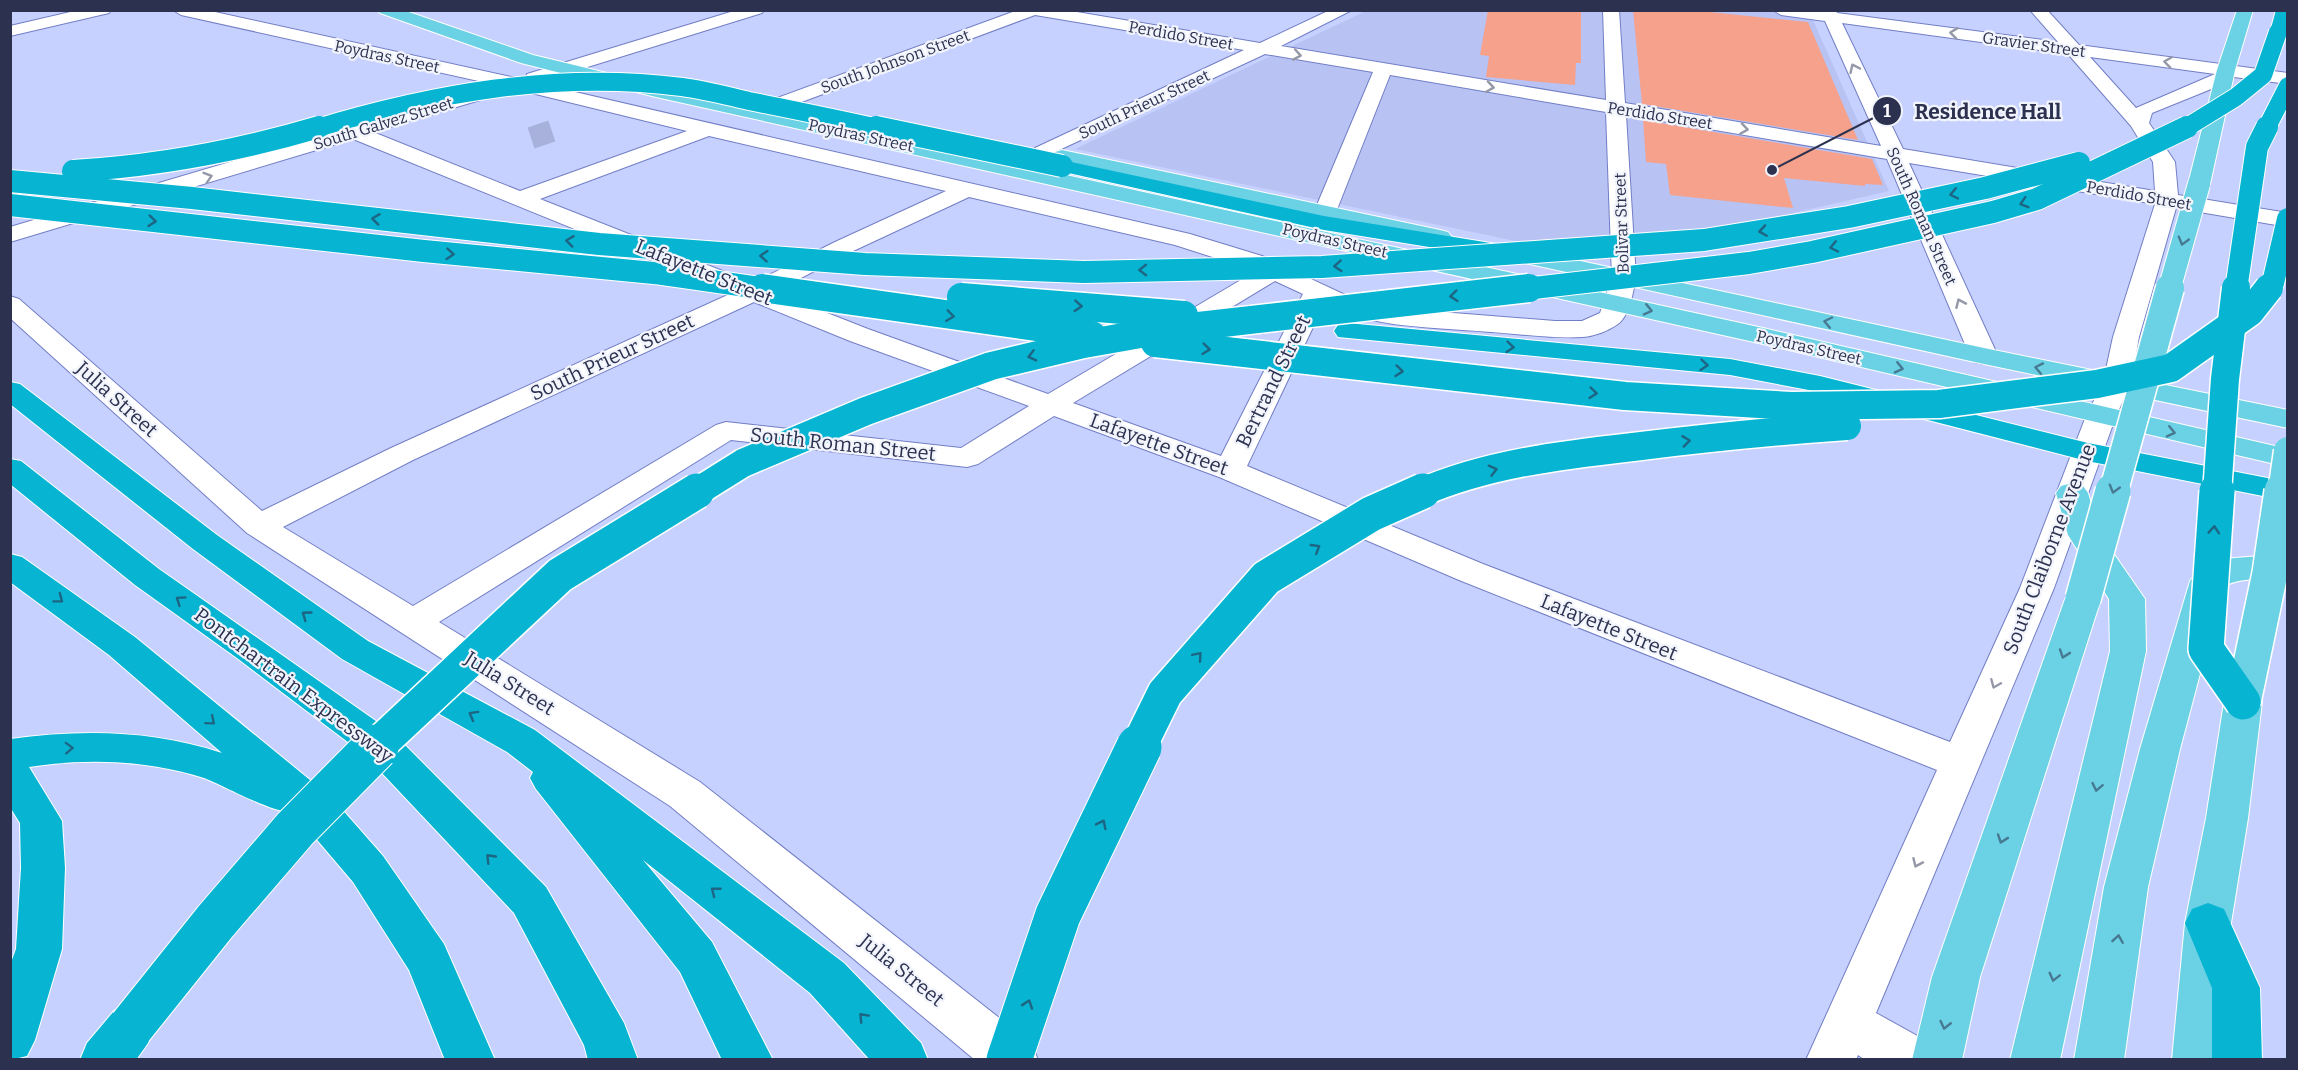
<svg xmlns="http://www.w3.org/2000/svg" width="2298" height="1070" viewBox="0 0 2298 1070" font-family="Bitter,serif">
<rect width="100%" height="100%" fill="#c7d1ff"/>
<path fill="#b8c3f4" d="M1366 11H1809L1889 191 1596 258 1075 149Z"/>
<g fill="#f5a18b">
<path d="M1488 10H1581V63H1576L1575 85 1486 77 1489 56 1480 55Z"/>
<path d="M1633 10H1690L1808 22 1858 140 1642 104Z"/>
<path d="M1643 120 1872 159 1883 185 1865 184V186L1784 178 1793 208 1670 195 1666 164 1646 162Z"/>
</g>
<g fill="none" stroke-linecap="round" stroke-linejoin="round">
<path stroke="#a8b1dc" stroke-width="22" stroke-dasharray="22 11" stroke-linecap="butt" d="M531 138 561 128"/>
<defs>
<g id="minor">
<path d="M79 10H111L109 13 10 36V26Z"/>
<path d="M173 10H206L525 80 527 74 737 10H764L762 13 536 83 1190 234 1262 256 1358 301 1390 308 1555 321H1582L1600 313 1612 278 1606 112 1390 75 1336 212 1333 217 1325 219 1317 217 1314 212 1373 72 1265 54 1042 158 1035 156 1032 152 1035 148 1244 50 1035 15 764 116H750L747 112 750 108 1018 10H1065L1260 43 1330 10H1352L1281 46 1606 100 1603 10H1619L1625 103 1881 146 1825 21 1781 15 1773 10H1836L1837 13 2058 42 2030 10H2047L2079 45 2288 73V84L2234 77 2231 81 2152 113 2149 123 2175 162 2178 195 2288 213V227L2176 208 2139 337 2131 383 2116 416 2054 588 1876 1013 1930 1043 1937 1060H1865L1858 1055 1856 1060H1806L1937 770 1459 580 1219 477 1054 416 978 464 967 467 731 440 439 622 700 782 1031 1043 1038 1060H975L670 806 247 533 10 318V296L19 299 262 511 391 448 732 293 353 139 10 242V227L473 90 480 92 482 96 480 100 373 132 520 191 687 131 515 89 181 15ZM1842 23 2068 54 2131 126 2153 162 2155 191 1903 149ZM2090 57 2215 74 2136 108ZM1626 115 1887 159 1970 356 1974 362 1984 364 1994 362 1998 356 1909 163 2155 204 2113 337 2103 383 2086 416 2020 588 1950 742 1483 564 1247 466 1324 304C1375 329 1435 327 1491 332 1521 334 1553 339 1583 337 1595 336 1608 331 1618 324 1630 315 1633 292 1636 278ZM709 136 946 191 835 242 753 283 540 199ZM969 197 1175 245 1256 271 1048 394 868 329 774 292 851 252ZM1275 281 1303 294 1221 456 1073 403ZM754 302 850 341 1029 406 961 448 726 422 716 425 413 606 283 527 413 460Z"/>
</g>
<g id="major">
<path d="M378 10H403L533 55 656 85 1763 328 2288 449V467L1763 344 656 97 521 63 380 13Z"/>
<path d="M2237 10H2253L2235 70 2210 184 2207 189 2199 191 2191 189 2188 184 2217 70Z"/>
<path d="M1062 150 1440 230 1448 232 1452 237 1448 242 1440 244 1055 160 1052 156 1055 152Z"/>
<path d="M1511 246 1984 348 2288 410V428L1984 364 1503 258 1499 253 1503 248Z"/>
<path d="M2072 483 2083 486 2088 493 2100 534 2145 599 2146 651 2060 1060H2010L2110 651 2109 599 2068 535 2056 493 2061 486Z"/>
<path d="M2288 553V575C2266 581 2241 576 2223 587L2180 749 2148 887 2124 1060H2074L2104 887 2140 749 2190 581C2210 549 2256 561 2288 553Z"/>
<path d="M2083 587 2095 591 2101 599 1980 977 1962 1060H1912L1932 977 2065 599 2071 591Z"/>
<path d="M2243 688 2257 692 2262 702 2248 818 2231 923 2222 1060H2172L2185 923 2206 818 2224 702 2229 692Z"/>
</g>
<g id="highway">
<path d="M2276 10H2288L2286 32 2278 37 2270 32Z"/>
<path d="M1062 160 1324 216 1503 245 1511 247 1515 252 1511 257 1503 259 1324 230 1055 170 1051 166 1055 162Z"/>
<path d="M1347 323 1730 359 1820 376 2088 443 2288 482V501L2087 461 1819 392 1730 375 1338 337 1334 331 1338 325Z"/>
<path d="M10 382 20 384 217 535 368 641 535 730 844 963 921 1043 928 1060H870L810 993 643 860 712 942 773 1060H722L680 972 536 789 530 778 533 772 507 752 342 659 193 549 10 404Z"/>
<path d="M10 459 21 461 159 569 393 733 546 887 624 1023 638 1060H588L584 1045 514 913 365 755 237 658 135 585 10 484Z"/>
<path d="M10 554 22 557 135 637 332 798 383 856 444 944 495 1060H445L409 970 353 882 302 822 290 811C276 815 221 784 204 778 148 760 86 758 29 767L62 821 65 868 62 949 35 1040 27 1056 10 1060V965L16 949 21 868 20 823 10 807V739C82 729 153 730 222 753L109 655 10 582Z"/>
<path d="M2208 903 2224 909 2260 988 2262 1060H2212V988L2185 923 2192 909Z"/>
<path d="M131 1004 148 1011 155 1027 148 1043 136 1060H80L87 1043 114 1011Z"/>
</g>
</defs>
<use href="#minor" stroke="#727ec5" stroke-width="2"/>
<use href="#major" stroke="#fff" stroke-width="2"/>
<use href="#highway" stroke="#fff" stroke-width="2"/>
<use href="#minor" fill="#fff" fill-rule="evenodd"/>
<use href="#major" fill="#6ad2e4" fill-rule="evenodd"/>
<use href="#highway" fill="#07b4d2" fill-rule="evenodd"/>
<defs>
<path id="major-bridge-far2" d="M2169 290 2199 184"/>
<g id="major-bridge-far1">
<path d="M2113 493 2170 288"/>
<path d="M2282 493 2288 451"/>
</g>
<g id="major-bridge">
<path d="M2083 599 2113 491"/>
<path d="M2243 702 2270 573 2282 491"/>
</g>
<g id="highway-bridge-far4">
<path d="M314 129C433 93 557 71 682 87 705 90 727 96 749 101 794 110 838 119 883 129"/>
<path d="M2184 129 2236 97 2263 75 2278 32"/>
<path d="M2266 129 2288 86"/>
</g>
<g id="highway-bridge-far3">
<path d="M876 127 1062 166"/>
<path d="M73 171C158 166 238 151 319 127"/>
<path d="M10 181 192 198 599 244 865 264 1084 272 1322 267 1704 240 1849 217 1985 188 2079 163"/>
<path d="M10 205 424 251 685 276"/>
<path d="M663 274 773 290"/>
<path d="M1516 290 1749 263 1812 252 1993 212 2037 199 2187 127"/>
<path d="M2236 290 2257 147 2267 127"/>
<path d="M2268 290 2273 283 2288 219"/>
</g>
<g id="highway-bridge-far2">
<path d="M762 288 1092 335"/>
<path d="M961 297 1184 315"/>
<path d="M1155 343 1625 396 1791 406 1939 404 2097 384 2171 368 2250 312 2269 288"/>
<path d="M695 493 743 463 866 411 991 366 1084 344 1163 330 1529 288"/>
<path d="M1420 493C1486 464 1562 455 1633 447 1705 438 1775 431 1847 426"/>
<path d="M2217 493 2225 379 2236 288"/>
</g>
<g id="highway-bridge-far1">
<path d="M2217 491 2206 649 2243 702"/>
<path d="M375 748 560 575 697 491"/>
<path d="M1138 748 1165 693 1266 578 1371 514 1423 491"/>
</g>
<g id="highway-bridge">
<path d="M131 1027 215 922 295 829 376 747"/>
<path d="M1009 1060 1058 915 1139 747"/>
</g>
</defs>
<use href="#major-bridge-far2" stroke="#fff" stroke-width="24" stroke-linecap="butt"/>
<use href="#major-bridge-far1" stroke="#fff" stroke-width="31" stroke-linecap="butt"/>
<use href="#major-bridge" stroke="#fff" stroke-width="38" stroke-linecap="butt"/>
<use href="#highway-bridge-far4" stroke="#fff" stroke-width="20" stroke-linecap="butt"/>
<use href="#highway-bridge-far3" stroke="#fff" stroke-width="24" stroke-linecap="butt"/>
<use href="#highway-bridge-far2" stroke="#fff" stroke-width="31" stroke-linecap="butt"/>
<use href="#highway-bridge-far1" stroke="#fff" stroke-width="38" stroke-linecap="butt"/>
<use href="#highway-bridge" stroke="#fff" stroke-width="47" stroke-linecap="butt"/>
<use href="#major-bridge-far2" stroke="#6ad2e4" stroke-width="22"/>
<use href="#major-bridge-far1" stroke="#6ad2e4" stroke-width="28"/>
<use href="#major-bridge" stroke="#6ad2e4" stroke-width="35"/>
<use href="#highway-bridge-far4" stroke="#07b4d2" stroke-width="18"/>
<use href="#highway-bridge-far3" stroke="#07b4d2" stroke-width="22"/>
<use href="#highway-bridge-far2" stroke="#07b4d2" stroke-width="28"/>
<use href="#highway-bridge-far1" stroke="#07b4d2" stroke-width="35"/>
<use href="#highway-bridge" stroke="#07b4d2" stroke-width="45"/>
</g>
<defs><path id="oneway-chevron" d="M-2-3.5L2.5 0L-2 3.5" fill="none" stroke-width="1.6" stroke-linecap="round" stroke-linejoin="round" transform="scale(1.5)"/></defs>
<g stroke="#9598a7">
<use href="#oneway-chevron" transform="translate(1954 33) rotate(-173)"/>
<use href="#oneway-chevron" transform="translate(1297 55) rotate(10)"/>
<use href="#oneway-chevron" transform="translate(2168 62) rotate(-172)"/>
<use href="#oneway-chevron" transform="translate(1854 68) rotate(-115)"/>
<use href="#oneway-chevron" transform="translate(1490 87) rotate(9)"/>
<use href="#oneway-chevron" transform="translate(1744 129) rotate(9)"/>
<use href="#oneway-chevron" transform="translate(208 177) rotate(-17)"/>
<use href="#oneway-chevron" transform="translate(1960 303) rotate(-114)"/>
<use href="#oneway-chevron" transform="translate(1995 684) rotate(113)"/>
<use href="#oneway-chevron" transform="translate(1917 863) rotate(114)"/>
</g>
<g stroke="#1d6583">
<use href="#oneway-chevron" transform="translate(1954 194) rotate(168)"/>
<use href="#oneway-chevron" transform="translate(2024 203) rotate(163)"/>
<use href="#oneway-chevron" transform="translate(376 219) rotate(-173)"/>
<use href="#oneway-chevron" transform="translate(152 221) rotate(6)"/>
<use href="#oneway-chevron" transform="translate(1763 231) rotate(171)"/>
<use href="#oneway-chevron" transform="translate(570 241) rotate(-173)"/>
<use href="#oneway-chevron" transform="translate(1834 247) rotate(168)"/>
<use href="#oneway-chevron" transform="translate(450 254) rotate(5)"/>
<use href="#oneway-chevron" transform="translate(764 256) rotate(-176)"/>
<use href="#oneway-chevron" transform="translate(1338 266) rotate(176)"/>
<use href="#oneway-chevron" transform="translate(1143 270) rotate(179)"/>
<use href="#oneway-chevron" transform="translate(1454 296) rotate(174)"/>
<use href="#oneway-chevron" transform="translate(1078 306) rotate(4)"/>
<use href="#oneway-chevron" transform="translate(950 316) rotate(8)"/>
<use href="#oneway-chevron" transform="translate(1510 347) rotate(5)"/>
<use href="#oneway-chevron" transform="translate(1206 349) rotate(6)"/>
<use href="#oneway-chevron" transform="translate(1032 356) rotate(166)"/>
<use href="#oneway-chevron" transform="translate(1704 365) rotate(5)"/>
<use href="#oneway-chevron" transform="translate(1399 371) rotate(6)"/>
<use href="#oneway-chevron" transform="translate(1593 393) rotate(6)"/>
<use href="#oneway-chevron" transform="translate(1686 441) rotate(-7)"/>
<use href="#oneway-chevron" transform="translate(1493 470) rotate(-15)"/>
<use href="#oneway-chevron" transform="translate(2214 530) rotate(-86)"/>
<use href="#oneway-chevron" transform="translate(1316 548) rotate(-31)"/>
<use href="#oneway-chevron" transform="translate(59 599) rotate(37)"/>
<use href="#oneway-chevron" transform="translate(180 600) rotate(-145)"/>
<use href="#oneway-chevron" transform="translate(306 615) rotate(-144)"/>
<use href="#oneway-chevron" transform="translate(1198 656) rotate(-49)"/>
<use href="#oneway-chevron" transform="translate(473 715) rotate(-151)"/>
<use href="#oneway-chevron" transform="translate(211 721) rotate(40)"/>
<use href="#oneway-chevron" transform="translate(69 748) rotate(-2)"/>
<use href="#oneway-chevron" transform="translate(1102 824) rotate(-64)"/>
<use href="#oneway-chevron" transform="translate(490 858) rotate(-134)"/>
<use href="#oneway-chevron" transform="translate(715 891) rotate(-142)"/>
<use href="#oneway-chevron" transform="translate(1028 1004) rotate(-71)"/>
<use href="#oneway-chevron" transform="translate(863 1017) rotate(-133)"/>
</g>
<g stroke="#477992">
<use href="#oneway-chevron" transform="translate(2183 241) rotate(106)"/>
<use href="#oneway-chevron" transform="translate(1648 310) rotate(13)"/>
<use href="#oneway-chevron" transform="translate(1828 322) rotate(-168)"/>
<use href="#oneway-chevron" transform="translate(1899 368) rotate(13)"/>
<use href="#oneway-chevron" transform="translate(2039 368) rotate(-169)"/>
<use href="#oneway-chevron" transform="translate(2171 432) rotate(13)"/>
<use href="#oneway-chevron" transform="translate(2114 489) rotate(106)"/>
<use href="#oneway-chevron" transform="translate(2064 654) rotate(109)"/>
<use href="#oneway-chevron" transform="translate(2097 787) rotate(102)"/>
<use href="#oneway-chevron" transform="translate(2002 839) rotate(109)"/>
<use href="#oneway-chevron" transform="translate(2118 939) rotate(-81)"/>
<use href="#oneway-chevron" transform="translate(2054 977) rotate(104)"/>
<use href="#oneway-chevron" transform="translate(1945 1025) rotate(103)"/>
</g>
<g text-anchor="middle" stroke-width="4.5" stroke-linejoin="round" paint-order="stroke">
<g font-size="16" fill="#2b314f" stroke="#f2f4fc">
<text transform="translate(1181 35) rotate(10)" y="6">Perdido Street</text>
<text transform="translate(2034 44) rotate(8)" y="6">Gravier Street</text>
<text transform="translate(387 56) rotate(12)" y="6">Poydras Street</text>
<text transform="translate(895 61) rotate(-20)" y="6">South Johnson Street</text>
<text transform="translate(1144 104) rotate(-25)" y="6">South Prieur Street</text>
<text transform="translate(1660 115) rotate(9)" y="6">Perdido Street</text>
<text transform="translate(383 123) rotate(-17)" y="6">South Galvez Street</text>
<text transform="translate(861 135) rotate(12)" y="6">Poydras Street</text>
<text transform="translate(2139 195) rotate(10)" y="6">Perdido Street</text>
<text transform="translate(1922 216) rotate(66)" y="6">South Roman Street</text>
<text transform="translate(1621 223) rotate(-92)" y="6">Bolivar Street</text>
<text transform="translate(1335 240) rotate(13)" y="6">Poydras Street</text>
<text transform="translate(1809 347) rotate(13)" y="6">Poydras Street</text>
</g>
<g font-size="20" fill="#2b314f" stroke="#f2f4fc">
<text transform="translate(704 272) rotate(22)" y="7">Lafayette Street</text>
<text transform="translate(612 357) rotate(-25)" y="7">South Prieur Street</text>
<text transform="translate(1273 381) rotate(-64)" y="7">Bertrand Street</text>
<text transform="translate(117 399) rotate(42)" y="7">Julia Street</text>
<text transform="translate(843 444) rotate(6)" y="7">South Roman Street</text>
<text transform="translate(1159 444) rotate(20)" y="7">Lafayette Street</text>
<text transform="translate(2049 549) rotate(-69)" y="7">South Claiborne Avenue</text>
<text transform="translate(1609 627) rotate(22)" y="7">Lafayette Street</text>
<text transform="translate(510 683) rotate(32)" y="7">Julia Street</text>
<text transform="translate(294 685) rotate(37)" y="7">Pontchartrain Expressway</text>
<text transform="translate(902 970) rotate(39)" y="7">Julia Street</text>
</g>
</g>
<path fill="none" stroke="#2b314f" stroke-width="2" d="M1772 170L1887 111"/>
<g fill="#2b314f" stroke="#f2f4fc" stroke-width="2">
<circle cx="1772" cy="170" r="6"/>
<circle cx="1887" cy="111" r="15"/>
</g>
<g font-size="18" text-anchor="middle" font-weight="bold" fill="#fff">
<text x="1887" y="117">1</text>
</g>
<g font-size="21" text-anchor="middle" font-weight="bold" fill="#2b314f" stroke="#f2f4fc" stroke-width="4.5" stroke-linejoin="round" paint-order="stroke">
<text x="1988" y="119">Residence Hall</text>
</g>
<rect width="2298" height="1070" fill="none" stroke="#2b314f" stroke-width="24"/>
</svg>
